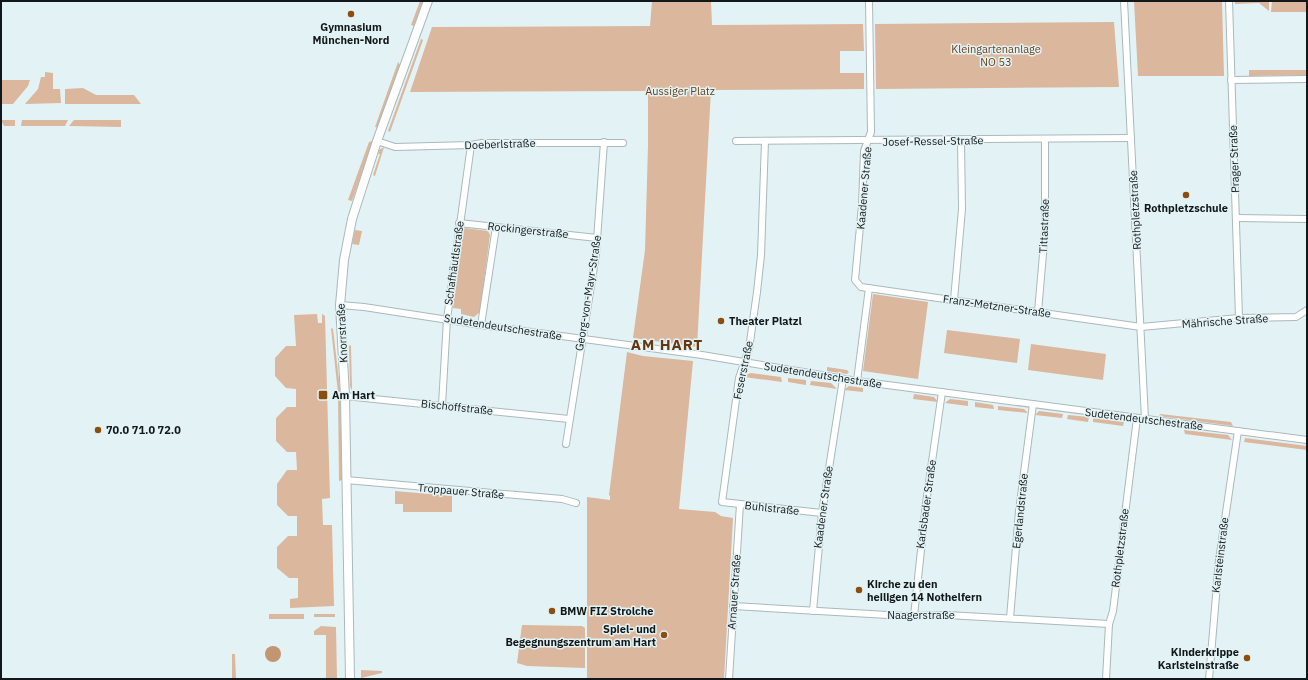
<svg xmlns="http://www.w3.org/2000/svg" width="1308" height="680" viewBox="0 0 1308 680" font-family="'IBM Plex Sans',sans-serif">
<rect width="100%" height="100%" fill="#e3f3f5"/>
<g fill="#dab79d">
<path d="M420 1H423L414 26 411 25Z"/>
<path d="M652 1H711L712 25 863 24 864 51H840V73H864V89L711 90 697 347 633 338 645 250 648 146V91L410 92 432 27 650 26Z"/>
<path d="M1134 1H1222L1224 76H1138Z"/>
<path d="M1235 1H1269V11L1259 3 1235 4Z"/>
<path d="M1272 1H1307V12H1271Z"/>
<path d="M1114 22 1119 87 876 89 875 24Z"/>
<path d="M421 39 423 40 390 132 388 131Z"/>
<path d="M398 62 400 65 378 128 375 127Z"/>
<path d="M1249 70H1307V75L1249 76Z"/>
<path d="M45 72 53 73V89H60L61 103 25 104 38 89 41 77H45Z"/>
<path d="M1 80H30L28 86 13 104H1Z"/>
<path d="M83 88 96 95H134L141 104H65V89Z"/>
<path d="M1 120H15V126H4Z"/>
<path d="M22 120H68L65 126H21Z"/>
<path d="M74 120H121V127L69 126Z"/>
<path d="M372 141 373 142 352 201 348 200 369 142Z"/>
<path d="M384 147 375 176 373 175 380 154H378L379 150Z"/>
<path d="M465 228 488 231 490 235 480 312 474 317 461 314V309L453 308 462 231Z"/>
<path d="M355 230 362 231 359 245 352 244Z"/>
<path d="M873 294 928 302 918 379 863 371Z"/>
<path d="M317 314 318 323H322V314L325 316 330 498 322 499 323 525H332L334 606 290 608V599L298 598V578H289L277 568V547L288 536H297V516H288L277 505V484L287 470H297L296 452H287L276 441V418L287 407H296V389L286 388 275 376V358L286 346H296L294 315Z"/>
<path d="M331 328 333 329 340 389 342 480 339 481 338 393Z"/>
<path d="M947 330 1020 339 1017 363 944 353Z"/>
<path d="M1031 344 1106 354 1103 380 1028 370Z"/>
<path d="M351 345 352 391 350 386 349 346Z"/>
<path d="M627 352 643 356 693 361 679 509 715 512 721 516 733 518 724 679H587V497L610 500V496L609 495Z"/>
<path d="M827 367 847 370 849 372 847 374 827 371Z"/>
<path d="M751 373 781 377 782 382 744 377 745 375Z"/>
<path d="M788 378 806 380V385L788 382Z"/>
<path d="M811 381 831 383 837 389 810 385Z"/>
<path d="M849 386 863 388V392L844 390Z"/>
<path d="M914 394 934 397 938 402 913 399Z"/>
<path d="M950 399 968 401V406L945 403Z"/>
<path d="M975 402 993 405 994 409 975 407Z"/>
<path d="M998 406 1024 409 1028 413 998 410Z"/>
<path d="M1039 411 1063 414 1062 418 1035 415Z"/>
<path d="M1160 414 1231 422 1233 426 1159 416Z"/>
<path d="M1068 415 1089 417 1088 422 1067 419Z"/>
<path d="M1093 418 1124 422 1123 426 1093 422Z"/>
<path d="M1184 430 1228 435 1232 440 1185 434Z"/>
<path d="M1245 438 1307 446V450L1244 442Z"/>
<path d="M395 491 452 496V512H403V504H395Z"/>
<rect x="269" y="614" width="35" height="5"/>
<rect x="314" y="614" width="21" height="3"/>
<path d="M522 625 582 626 585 628V668L527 666 517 663Z"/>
<path d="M321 626 336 627 337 679H326V635H314V631Z"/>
<path d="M232 654H235L236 679H232Z"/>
<path d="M361 670 382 671V673L361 678Z"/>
</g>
<circle fill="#c29573" cx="273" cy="654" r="8"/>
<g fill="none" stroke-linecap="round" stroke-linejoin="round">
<defs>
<g id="street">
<path d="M869 1 871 132 864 151 862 205 855 280 861 287 1141 327 1239 318 1296 317 1307 310"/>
<path d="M1124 1 1145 419"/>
<path d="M1229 1 1239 318"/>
<path d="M1231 80 1307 79"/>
<path d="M377 141 395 147 471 145 482 143H623"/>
<path d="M736 141 1131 138"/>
<path d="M765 141 761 255 757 292 749 349 739 378 722 502 822 513"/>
<path d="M1236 218 1307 219"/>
<path d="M459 223 597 238"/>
<path d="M954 300 962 209 961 140"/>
<path d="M340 305 364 307 481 325 702 355 857 381 1307 440"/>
<path d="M1038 312 1045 231V139"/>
<path d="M481 325 496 227"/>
<path d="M857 381 869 288"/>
<path d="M345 396 569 419"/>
<path d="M442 405 447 319 471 145"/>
<path d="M566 444 596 254 604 142"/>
<path d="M346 480 562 499 576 503"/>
<path d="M733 606 905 616 947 615 1109 624"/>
<path d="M813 611 822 513 843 379"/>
<path d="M914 616 926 503 942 392"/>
<path d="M1010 618 1019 511 1033 404"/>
<path d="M729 679 740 504"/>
<path d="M1106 679 1109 624 1113 611 1137 418"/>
<path d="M1209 679 1219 560 1238 431"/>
</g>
<path id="secondary" d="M350 679 345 396 340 305 344 260 352 219 377 141 428 1"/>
</defs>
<use href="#street" stroke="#aab9bb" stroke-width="8"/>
<use href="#secondary" stroke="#aab9bb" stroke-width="10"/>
<use href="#street" stroke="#fff" stroke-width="6"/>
<use href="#secondary" stroke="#fff" stroke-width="8"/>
</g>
<g fill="#8b4d10" stroke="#e3f3f5" stroke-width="1.5">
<circle cx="351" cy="14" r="4"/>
<circle cx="1186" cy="195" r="4"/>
<circle cx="721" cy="321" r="4"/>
<rect x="318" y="390" width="10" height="10" rx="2"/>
<circle cx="98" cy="430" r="4"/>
<circle cx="859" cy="590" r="4"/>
<circle cx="552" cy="611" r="4"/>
<circle cx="664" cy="635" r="4"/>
<circle cx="1247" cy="658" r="4"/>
</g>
<g text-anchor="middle" stroke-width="3" stroke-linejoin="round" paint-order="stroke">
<g font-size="11" font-weight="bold" fill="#121819" stroke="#e3f3f5" text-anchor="start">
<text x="351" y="31" text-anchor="middle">Gymnasium<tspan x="351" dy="13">München-Nord</tspan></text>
<text x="1186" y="212" text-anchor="middle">Rothpletzschule</text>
<text x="729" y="325">Theater Platzl</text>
<text x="332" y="399">Am Hart</text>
<text x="106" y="434">70.0 71.0 72.0</text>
<text x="867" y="588">Kirche zu den<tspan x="867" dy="13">heiligen 14 Nothelfern</tspan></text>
<text x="560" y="615">BMW FIZ Strolche</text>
<text x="656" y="633" text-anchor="end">Spiel- und<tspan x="656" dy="13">Begegnungszentrum am Hart</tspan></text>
<text x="1239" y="656" text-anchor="end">Kinderkrippe<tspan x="1239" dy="13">Karlsteinstraße</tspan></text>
</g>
<g font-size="11" fill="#693d15" stroke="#e3f3f5">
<text x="996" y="53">Kleingartenanlage<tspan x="996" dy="13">NO 53</tspan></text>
<text x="680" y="95">Aussiger Platz</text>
</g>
<g font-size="11" fill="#121819" stroke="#e3f3f5">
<text transform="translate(933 141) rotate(-1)" y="4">Josef-Ressel-Straße</text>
<text transform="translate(500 144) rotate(-2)" y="4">Doeberlstraße</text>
<text transform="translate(1234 159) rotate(-92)" y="4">Prager Straße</text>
<text transform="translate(864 188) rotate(-85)" y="4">Kaadener Straße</text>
<text transform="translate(1135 210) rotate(-93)" y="4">Rothpletzstraße</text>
<text transform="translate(1044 226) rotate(-88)" y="4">Tittastraße</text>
<text transform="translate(528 230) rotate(6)" y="4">Rockingerstraße</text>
<text transform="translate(454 263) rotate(-82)" y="4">Schafhäutlstraße</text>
<text transform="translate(588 293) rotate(-81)" y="4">Georg-von-Mayr-Straße</text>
<text transform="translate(997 306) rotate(8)" y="4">Franz-Metzner-Straße</text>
<text transform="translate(1225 321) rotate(-4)" y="4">Mährische Straße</text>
<text transform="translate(503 327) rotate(9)" y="4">Sudetendeutschestraße</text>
<text transform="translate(342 333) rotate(-93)" y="4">Knorrstraße</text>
<text transform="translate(743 370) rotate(-78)" y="4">Feserstraße</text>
<text transform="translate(823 375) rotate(9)" y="4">Sudetendeutschestraße</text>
<text transform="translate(457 407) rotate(6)" y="4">Bischoffstraße</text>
<text transform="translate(1144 419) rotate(7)" y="4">Sudetendeutschestraße</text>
<text transform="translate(461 491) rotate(5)" y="4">Troppauer Straße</text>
<text transform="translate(926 504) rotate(-82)" y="4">Karlsbader Straße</text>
<text transform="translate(823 507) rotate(-82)" y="4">Kaadener Straße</text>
<text transform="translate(772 508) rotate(6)" y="4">Buhlstraße</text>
<text transform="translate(1020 511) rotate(-84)" y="4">Egerlandstraße</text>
<text transform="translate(1120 548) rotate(-83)" y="4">Rothpletzstraße</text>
<text transform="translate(1220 555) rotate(-83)" y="4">Karlsteinstraße</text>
<text transform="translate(734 592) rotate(-86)" y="4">Arnauer Straße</text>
<text x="921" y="619">Naagerstraße</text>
</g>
<g font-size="15" font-weight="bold" letter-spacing="1" fill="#633810" stroke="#e3f3f5">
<text x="667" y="350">AM HART</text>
</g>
</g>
<rect width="1308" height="680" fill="none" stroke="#121819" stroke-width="4"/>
</svg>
